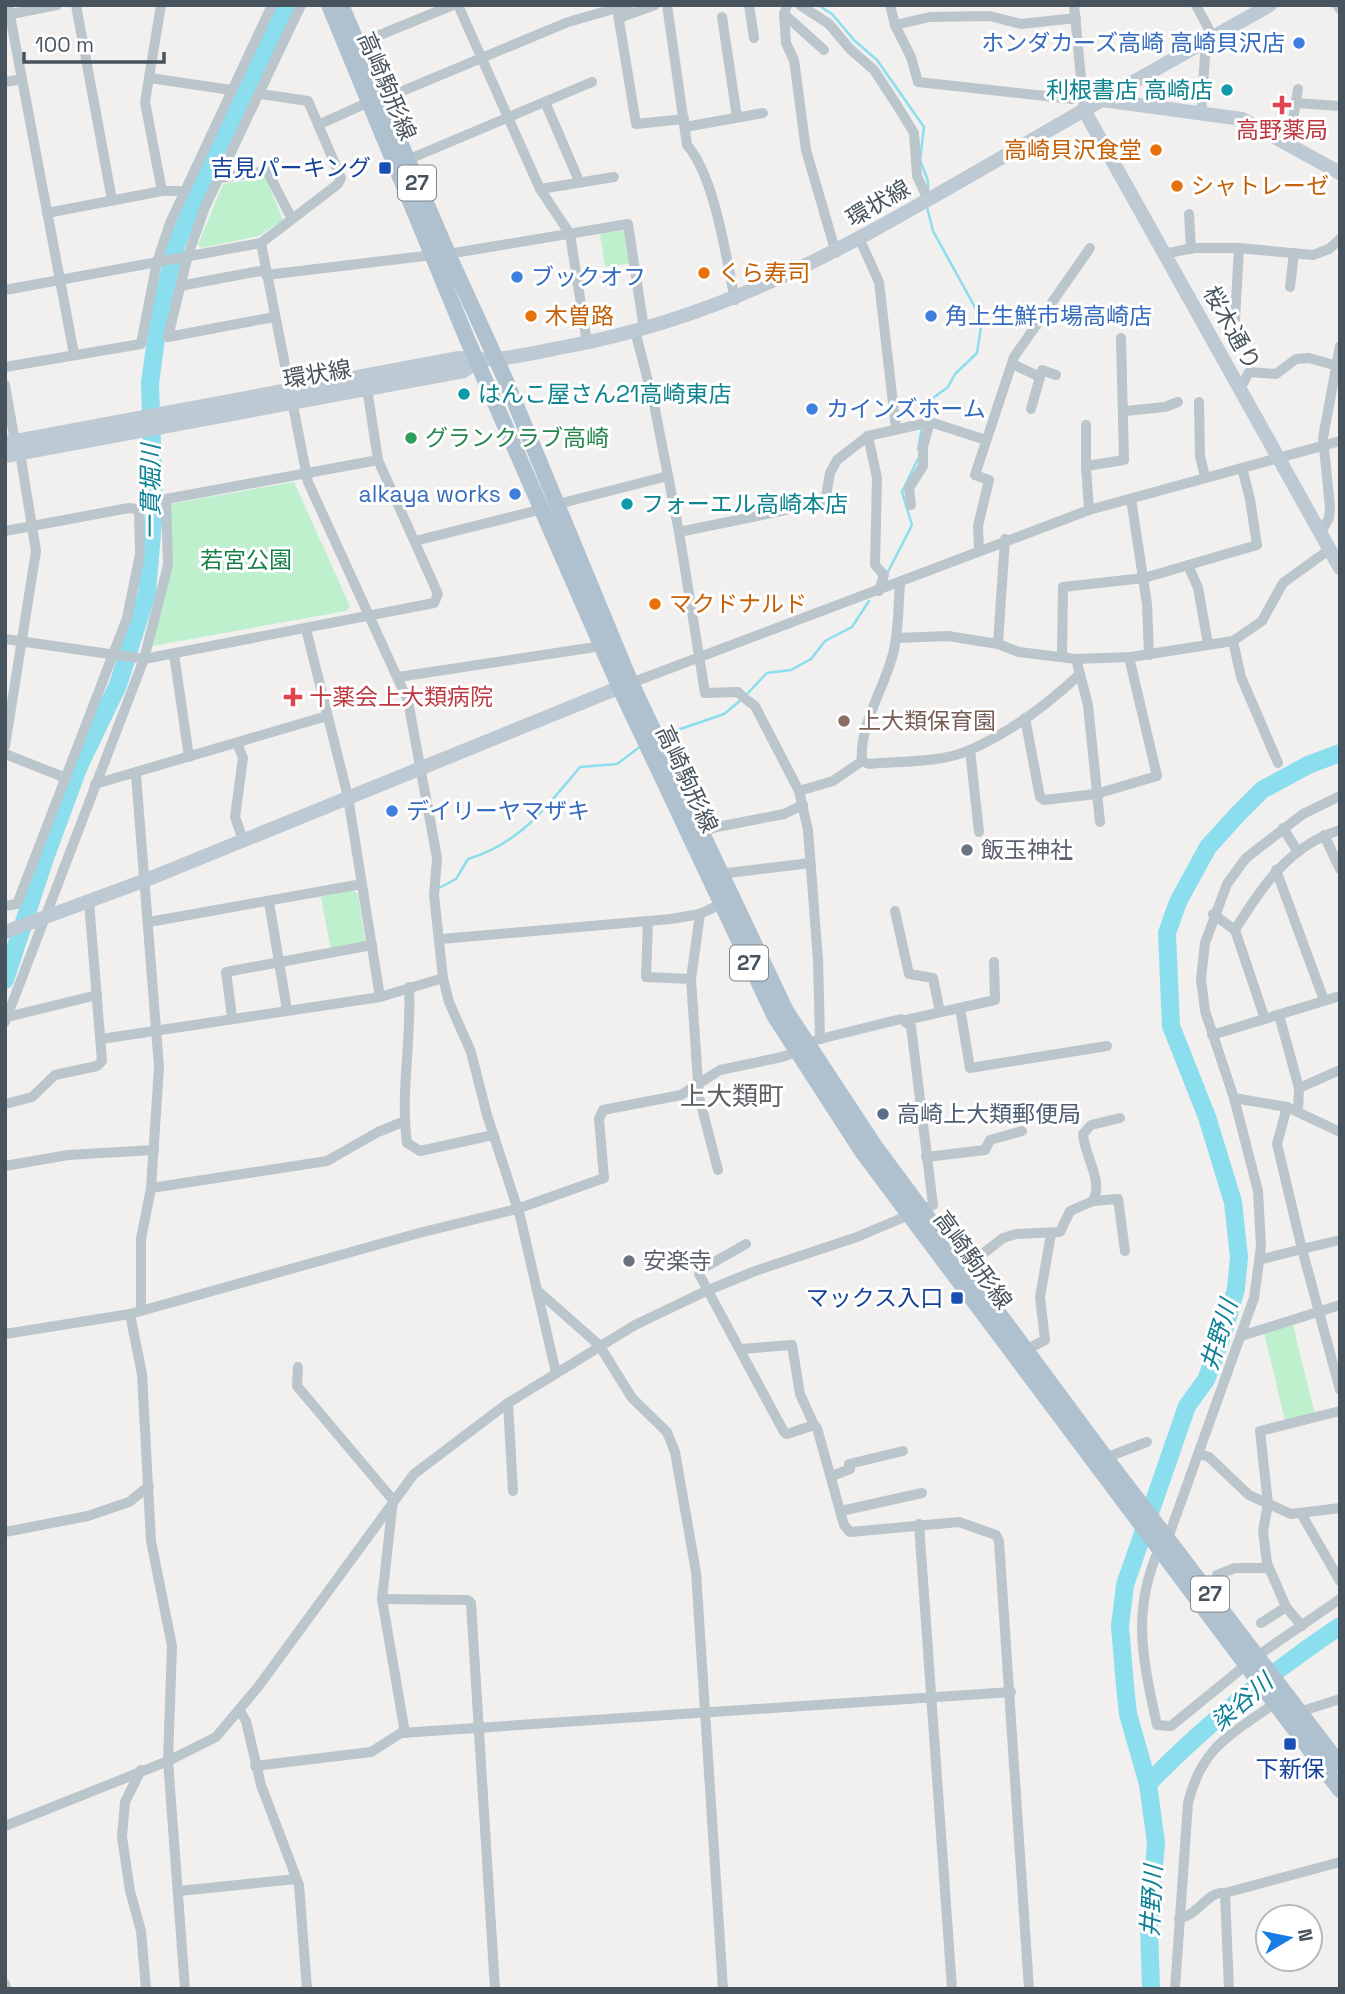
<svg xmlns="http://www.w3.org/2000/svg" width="1345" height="1994" viewBox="0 0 1345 1994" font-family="'Space Grotesk','Noto Sans JP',sans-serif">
<rect width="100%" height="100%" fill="#f2efef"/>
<g fill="#bef0ce">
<path d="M266 178 283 220 259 236 201 248 198 245 223 184Z"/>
<path d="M626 230 632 263 605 267 600 234Z"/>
<path d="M294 482 350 606 346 611 152 646 171 566 169 504Z"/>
<path d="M353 890 358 894 365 941 361 945 331 951 321 897Z"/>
<path d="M1293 1325 1315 1414 1285 1421 1264 1332Z"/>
</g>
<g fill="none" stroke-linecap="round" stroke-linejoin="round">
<g stroke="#8adeed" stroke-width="2.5">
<path d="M818 5 832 14 854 40 877 60 924 127 920 160 928 181V190"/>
<path d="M923 421 926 403 948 387 955 374 977 353 982 320 933 231 927 207"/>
<path d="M918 449 922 428"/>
<path d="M888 572 912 525 902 492 918 459"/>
<path d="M746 695 767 673 791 670 811 659 825 641 852 627 869 601"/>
<path d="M663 735 724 714 741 700"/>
<path d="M439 888 456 879 468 859C521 843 546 807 580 767L617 764 641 746"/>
</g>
<g stroke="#8adeed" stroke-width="18">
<path d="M5 980 45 858 79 766 118 685 147 593 154 509 150 383 159 317 176 245 212 162 287 5"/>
<path d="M1148 1784C1205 1724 1272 1672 1340 1626"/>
<path d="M1151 1989 1149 1926 1156 1843 1148 1784 1128 1714 1125 1686 1120 1626 1125 1585 1187 1406 1206 1380 1223 1334 1236 1289 1239 1257 1233 1202 1207 1117 1171 1026 1167 933 1178 902 1208 847 1238 814 1262 790 1308 765 1340 753"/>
</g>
<g stroke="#bbc5cc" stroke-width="10">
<path d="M8 5 74 354"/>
<path d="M76 5 112 200"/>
<path d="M161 5 145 102 162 191"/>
<path d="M458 5 540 189 570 234 587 343"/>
<path d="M667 5 687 145C715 177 726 257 735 300"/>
<path d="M749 5 754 38"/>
<path d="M787 5 784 14 786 43 794 60 806 150 836 253"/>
<path d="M800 5 829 24 850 49 874 70 895 102 914 133 917 176 928 200"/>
<path d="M890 5 895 25 930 17 990 16 1021 24 1076 18"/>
<path d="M1074 5 1084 110"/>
<path d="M1196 5 1213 37"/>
<path d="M1337 5 1340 9"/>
<path d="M617 8 636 124 684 119"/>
<path d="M784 14 824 50"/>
<path d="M6 15 57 5"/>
<path d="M722 17 737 117"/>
<path d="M619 18 655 5"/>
<path d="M895 25 911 57 918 82 1072 99"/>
<path d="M353 46 453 5"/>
<path d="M150 78 231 90"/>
<path d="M5 82 22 79"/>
<path d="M381 100 568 22 628 5"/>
<path d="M545 102 579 181"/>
<path d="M1296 103 1340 106"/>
<path d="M1201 115 1206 41"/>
<path d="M318 125 369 102"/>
<path d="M685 127 763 113"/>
<path d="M1289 144 1298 89"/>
<path d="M407 160 592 82"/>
<path d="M220 178 267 171 292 219"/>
<path d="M540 189 614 177"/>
<path d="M47 213 162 191H184"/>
<path d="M1189 214 1191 249"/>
<path d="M860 240 879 282 896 429"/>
<path d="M261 243 308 482 408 701 437 858 434 895 443 978 449 1002 471 1052 487 1115 520 1216 556 1373"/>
<path d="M448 254 628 224 644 329"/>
<path d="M1164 254 1193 248H1239L1313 255 1329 249 1340 239"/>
<path d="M266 275 433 255"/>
<path d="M180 286 265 270"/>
<path d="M1290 287 1294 253"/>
<path d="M5 290 261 243 338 184 341 178 308 101 261 94"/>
<path d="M274 317 168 337 188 255 205 207 301 5"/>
<path d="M1235 320 1239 248"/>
<path d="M635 331 654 404 679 532 705 693 738 692 743 697"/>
<path d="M1012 364 1040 377 1042 370 1056 375"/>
<path d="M5 367 141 344 157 262 170 223 272 5"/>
<path d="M5 385 15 442"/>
<path d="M1240 389 1249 372 1276 374 1296 359 1309 358 1337 366"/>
<path d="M1199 402 1200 456 1205 477"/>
<path d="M1031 409 1040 377"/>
<path d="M1125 411 1165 407 1178 402"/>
<path d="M1086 425V466"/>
<path d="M868 436 877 478 875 565 884 575 879 591"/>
<path d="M1131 499 1147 604 1149 655"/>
<path d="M558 504 668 476"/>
<path d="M911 505 909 488 923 466V447L930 422"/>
<path d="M1089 510 1086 466 1124 460 1121 338"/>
<path d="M5 531 129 508 137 509 139 513 140 554 127 618 17 904 5 906"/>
<path d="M679 532 825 502 830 473 837 460 868 436 930 422 986 440"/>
<path d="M1321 532 1329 518 1330 507 1323 438 1340 346"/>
<path d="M415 541 543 509"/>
<path d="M979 549 978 526 989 480 975 475 1014 357 1090 248"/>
<path d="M1188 565 1198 588 1208 644"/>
<path d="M306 629 348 797 380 997"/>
<path d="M896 638 948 636 998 644 1019 652 1076 659 1131 657 1233 641 1262 621 1283 583 1330 549"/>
<path d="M5 639 144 659 434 603 438 594 378 460 367 388"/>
<path d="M1233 641 1241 677 1278 763"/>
<path d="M998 644 1005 539"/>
<path d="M174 654 189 757"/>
<path d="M1062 656 1063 587 1144 578 1257 545 1250 499 1242 468"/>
<path d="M1076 659 1088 705 1100 822"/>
<path d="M398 677 602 646"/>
<path d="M631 683 1089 510 1340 441"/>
<path d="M747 700 755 706 799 791 808 830 818 960 820 1039"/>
<path d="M1025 718 1040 797 1044 800 1096 794 1157 776 1129 657"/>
<path d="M237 743 243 758 235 817 243 840"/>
<path d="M5 746 36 551 20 453"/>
<path d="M970 750 979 832"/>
<path d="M5 754 66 778"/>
<path d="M862 761 869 764C901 761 941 763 970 750 1011 732 1048 704 1080 674"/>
<path d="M862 761C859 725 884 689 893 654 899 631 898 607 900 584"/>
<path d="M136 775 159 1067 151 1188 141 1239V1311"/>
<path d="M95 784 327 716"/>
<path d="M799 791 833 781 862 761"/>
<path d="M1283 828 1298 852"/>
<path d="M702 835 712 828 784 814 803 805"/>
<path d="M1324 835 1340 869"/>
<path d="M1276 870 1324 1000"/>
<path d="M720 874 810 863"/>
<path d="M269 902 287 1010"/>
<path d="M895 911 909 974 933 978 940 1012"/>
<path d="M1213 914 1235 930"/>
<path d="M648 921 646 977 691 979 699 1097 718 1170"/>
<path d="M149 922 362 884"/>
<path d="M441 939 671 919 700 914 721 904"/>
<path d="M691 979 700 914"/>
<path d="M409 987C412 1039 400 1092 407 1143L420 1151 493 1135"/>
<path d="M960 1008 970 1068 1107 1046"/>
<path d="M1279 1015 1299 1088 1298 1111"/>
<path d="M7 1017 97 995"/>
<path d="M232 1017 226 972 372 945"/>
<path d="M1265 1019 1235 930C1261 887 1290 845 1340 830"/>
<path d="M906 1020 995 1000 994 962"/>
<path d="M5 1022 144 659 168 565 166 499 378 460"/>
<path d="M1212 1035 1340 996"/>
<path d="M101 1039 380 997 443 978"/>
<path d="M1299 1088 1340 1070"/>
<path d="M1234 1098 1287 1107 1340 1132"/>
<path d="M5 1104 32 1097 55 1075 97 1066 102 1061 89 902"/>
<path d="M1287 1107 1277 1144 1302 1249 1340 1240"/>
<path d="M926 1157 985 1150 990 1140 1022 1131"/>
<path d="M5 1166 68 1155 154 1150"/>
<path d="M151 1188 327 1161 378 1132 405 1121"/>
<path d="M1093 1201 1118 1199 1125 1251"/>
<path d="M746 1244 700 1270 699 1274 784 1432 787 1434 814 1425 817 1428 844 1525 850 1532 959 1522 996 1535 999 1541 1029 1989"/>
<path d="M1259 1260 1302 1249 1340 1390"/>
<path d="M966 1267 1003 1238 1016 1234 1060 1232 1070 1211 1093 1201C1104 1181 1084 1155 1083 1134L1091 1125 1120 1118"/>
<path d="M539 1292 599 1345 632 1398 667 1432 675 1452 696 1572 723 1989"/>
<path d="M130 1314 142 1374 151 1541 172 1646 168 1761 185 1989"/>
<path d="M5 1334 130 1314 419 1233 517 1209 604 1178 599 1119 603 1110 681 1095 720 1070 782 1057 808 1048 816 1040 901 1019 911 1026 933 1205 857 1237 755 1271 706 1291 635 1325 508 1403 414 1474 258 1687 216 1737 168 1761 5 1826"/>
<path d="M1241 1336 1340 1305"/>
<path d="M740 1349 792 1345 800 1394 814 1425"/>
<path d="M1028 1349 1045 1340 1040 1297 1051 1234"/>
<path d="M298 1367 297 1386 393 1500 382 1599 405 1733"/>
<path d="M508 1403 513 1491"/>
<path d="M1200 1454 1209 1457 1249 1495 1291 1514 1340 1508"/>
<path d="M1102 1459 1147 1442"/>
<path d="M832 1476 850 1469 849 1464 903 1451"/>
<path d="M841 1511 922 1493"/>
<path d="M1302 1515 1340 1581"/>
<path d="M919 1524 952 1989"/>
<path d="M5 1532 88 1516 129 1502 149 1486"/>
<path d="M1168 1538 1254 1298 1261 1247 1258 1191 1234 1098 1205 1011 1201 979 1205 943 1227 884 1246 858 1303 814 1340 796"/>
<path d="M1159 1549C1131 1612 1143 1660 1157 1725L1171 1726 1246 1665"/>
<path d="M1217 1575 1235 1568H1269"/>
<path d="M382 1599 468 1600 471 1603 495 1989"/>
<path d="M1261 1623 1286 1607"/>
<path d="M1302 1626 1286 1607 1267 1563 1263 1531 1268 1504 1260 1431 1340 1411"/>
<path d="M1257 1656 1340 1599"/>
<path d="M240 1711 246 1721 261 1785 299 1885 307 1989"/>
<path d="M1299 1712 1340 1699"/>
<path d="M255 1766 371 1752 401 1733 1011 1692"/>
<path d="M141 1770 125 1802 122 1837 130 1891 141 1931 146 1989"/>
<path d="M179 1891 296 1879"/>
<path d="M1179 1918C1197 1917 1208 1890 1225 1893"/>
<path d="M5 1984 6 1989"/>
<path d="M1175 1989 1188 1803C1202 1746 1231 1735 1275 1703"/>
<path d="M1229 1989 1225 1893 1340 1862"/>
</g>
<g stroke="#bdc9d3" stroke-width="14">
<path d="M1102 100 1242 119 1340 173"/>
<path d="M1084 110 1340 568"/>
<path d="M5 443 459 358C494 363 529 354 564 347 731 316 849 245 994 162 1085 109 1177 57 1270 5"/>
<path d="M5 456 464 371 477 361"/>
<path d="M5 932 146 880 628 684"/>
</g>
<g stroke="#afc1ce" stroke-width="16">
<path d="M329 5 467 339 620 688 775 1017 863 1153 1340 1790"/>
<path d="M341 5 448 254 506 381 631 683 786 1011 874 1145 1105 1457 1340 1765"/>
</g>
</g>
<g fill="#3f7fe0" stroke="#fff" stroke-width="2.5">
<circle cx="1299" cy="43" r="7"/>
<circle cx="517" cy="277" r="7"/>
<circle cx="931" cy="316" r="7"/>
<circle cx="812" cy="409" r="7"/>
<circle cx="515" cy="494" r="7"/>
<circle cx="392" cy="811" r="7"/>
</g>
<g fill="#0f9aa8" stroke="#fff" stroke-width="2.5">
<circle cx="1227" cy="90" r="7"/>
<circle cx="464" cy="394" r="7"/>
<circle cx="627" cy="504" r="7"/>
</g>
<g fill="#e0444e" stroke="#fff" stroke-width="2.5">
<path d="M1278.5 94.5h7v7h7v7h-7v7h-7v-7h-7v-7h7z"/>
<path d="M289.5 686.5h7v7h7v7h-7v7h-7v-7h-7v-7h7z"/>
</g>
<g fill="#e8710a" stroke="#fff" stroke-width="2.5">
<circle cx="1156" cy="150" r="7"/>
<circle cx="1177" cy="186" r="7"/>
<circle cx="704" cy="273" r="7"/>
<circle cx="531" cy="316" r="7"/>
<circle cx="655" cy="604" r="7"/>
</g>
<g fill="#1a4fb4" stroke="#fff" stroke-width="2.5">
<rect x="378" y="161" width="14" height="14" rx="3.5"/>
<rect x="950" y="1291" width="14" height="14" rx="3.5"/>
<rect x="1283" y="1737" width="14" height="14" rx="3.5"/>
</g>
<circle fill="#2e9e5b" stroke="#fff" stroke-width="2.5" cx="411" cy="438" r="7"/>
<circle fill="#8d6e63" stroke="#fff" stroke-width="2.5" cx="844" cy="721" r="7"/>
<g fill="#6b7280" stroke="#fff" stroke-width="2.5">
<circle cx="967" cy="850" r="7"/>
<circle cx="629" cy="1261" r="7"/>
</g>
<circle fill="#5c6f8a" stroke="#fff" stroke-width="2.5" cx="883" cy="1114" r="7"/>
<g text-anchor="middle" stroke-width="6" stroke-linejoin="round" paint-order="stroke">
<g fill="#fff" stroke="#7e878e" stroke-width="2">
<rect x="398" y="165.5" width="38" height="35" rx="5"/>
<rect x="730" y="945.5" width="38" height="35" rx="5"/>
<rect x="1191" y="1576.5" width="38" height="35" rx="5"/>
</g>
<g font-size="21" font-weight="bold" fill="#47545d">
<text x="417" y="190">27</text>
<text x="749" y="970">27</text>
<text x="1210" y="1601">27</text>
</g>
<g font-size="23" fill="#366cbe" stroke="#fff" text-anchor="start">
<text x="1285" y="51" text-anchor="end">ホンダカーズ高崎 高崎貝沢店</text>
<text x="531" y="285">ブックオフ</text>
<text x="945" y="324">角上生鮮市場高崎店</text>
<text x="826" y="417">カインズホーム</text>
<text x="501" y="502" text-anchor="end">alkaya works</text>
<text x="406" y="819">デイリーヤマザキ</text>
</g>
<g font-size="23" fill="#47545d" stroke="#fff">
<text transform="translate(387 86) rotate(67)" y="8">高崎駒形線</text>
<text transform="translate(878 203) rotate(-30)" y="8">環状線</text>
<text transform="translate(1232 328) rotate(61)" y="8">桜木通り</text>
<text transform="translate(317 374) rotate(-10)" y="8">環状線</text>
<text transform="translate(687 779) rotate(65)" y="8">高崎駒形線</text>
<text transform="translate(973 1260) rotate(54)" y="8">高崎駒形線</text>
</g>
<g font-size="23" fill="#0d838f" stroke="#fff" text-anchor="start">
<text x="1213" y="98" text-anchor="end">利根書店 高崎店</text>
<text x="478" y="402">はんこ屋さん21高崎東店</text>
<text x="641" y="512">フォーエル高崎本店</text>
</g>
<g font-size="23" fill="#be3a42" stroke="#fff">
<text x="1282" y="138">高野薬局</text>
<text x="309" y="705" text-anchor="start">十薬会上大類病院</text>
</g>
<g font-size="23" fill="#c56008" stroke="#fff" text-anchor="start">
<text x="1142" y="158" text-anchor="end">高崎貝沢食堂</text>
<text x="1191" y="194">シャトレーゼ</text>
<text x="718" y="281">くら寿司</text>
<text x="545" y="324">木曽路</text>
<text x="669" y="612">マクドナルド</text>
</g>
<g font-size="23" fill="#164399" stroke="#fff" text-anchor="end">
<text x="371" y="176">吉見パーキング</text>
<text x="943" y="1306">マックス入口</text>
<text x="1290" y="1777" text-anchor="middle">下新保</text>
</g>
<g font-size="23" fill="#27864d" stroke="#fff" text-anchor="start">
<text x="425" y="446">グランクラブ高崎</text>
</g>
<g font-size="23" fill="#168045" stroke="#fff">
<text x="246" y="568">若宮公園</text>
</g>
<g font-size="23" fill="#785e54" stroke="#fff" text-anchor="start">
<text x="858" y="729">上大類保育園</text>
</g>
<g font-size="23" fill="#5b616d" stroke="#fff" text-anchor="start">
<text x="981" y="858">飯玉神社</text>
<text x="643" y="1269">安楽寺</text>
</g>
<g font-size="23" fill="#4e5e75" stroke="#fff" text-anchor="start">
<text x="897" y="1122">高崎上大類郵便局</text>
</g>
<g font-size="24" font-style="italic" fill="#0c8095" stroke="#fff">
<text transform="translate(151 492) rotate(-90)" y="8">一貫堀川</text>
<text transform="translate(1219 1335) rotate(-73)" y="8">井野川</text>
<text transform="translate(1242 1702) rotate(-41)" y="8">染谷川</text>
<text transform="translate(1152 1901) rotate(-87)" y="8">井野川</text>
</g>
<g font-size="26" fill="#5c6064" stroke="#fff">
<text x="732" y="1105">上大類町</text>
</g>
</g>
<rect width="1345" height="1994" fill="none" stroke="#47545d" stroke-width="14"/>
<g transform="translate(1289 1938) rotate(80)"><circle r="33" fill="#ffffff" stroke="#b5bbbe" stroke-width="2"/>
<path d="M0-5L12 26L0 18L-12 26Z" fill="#177de4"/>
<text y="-10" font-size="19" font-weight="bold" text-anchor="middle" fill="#47545d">N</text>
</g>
<path d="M24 52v10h140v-10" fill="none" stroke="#47545d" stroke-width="3.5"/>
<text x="35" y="52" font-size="21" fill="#47545d" stroke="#ffffff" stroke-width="5" paint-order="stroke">100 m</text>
</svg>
